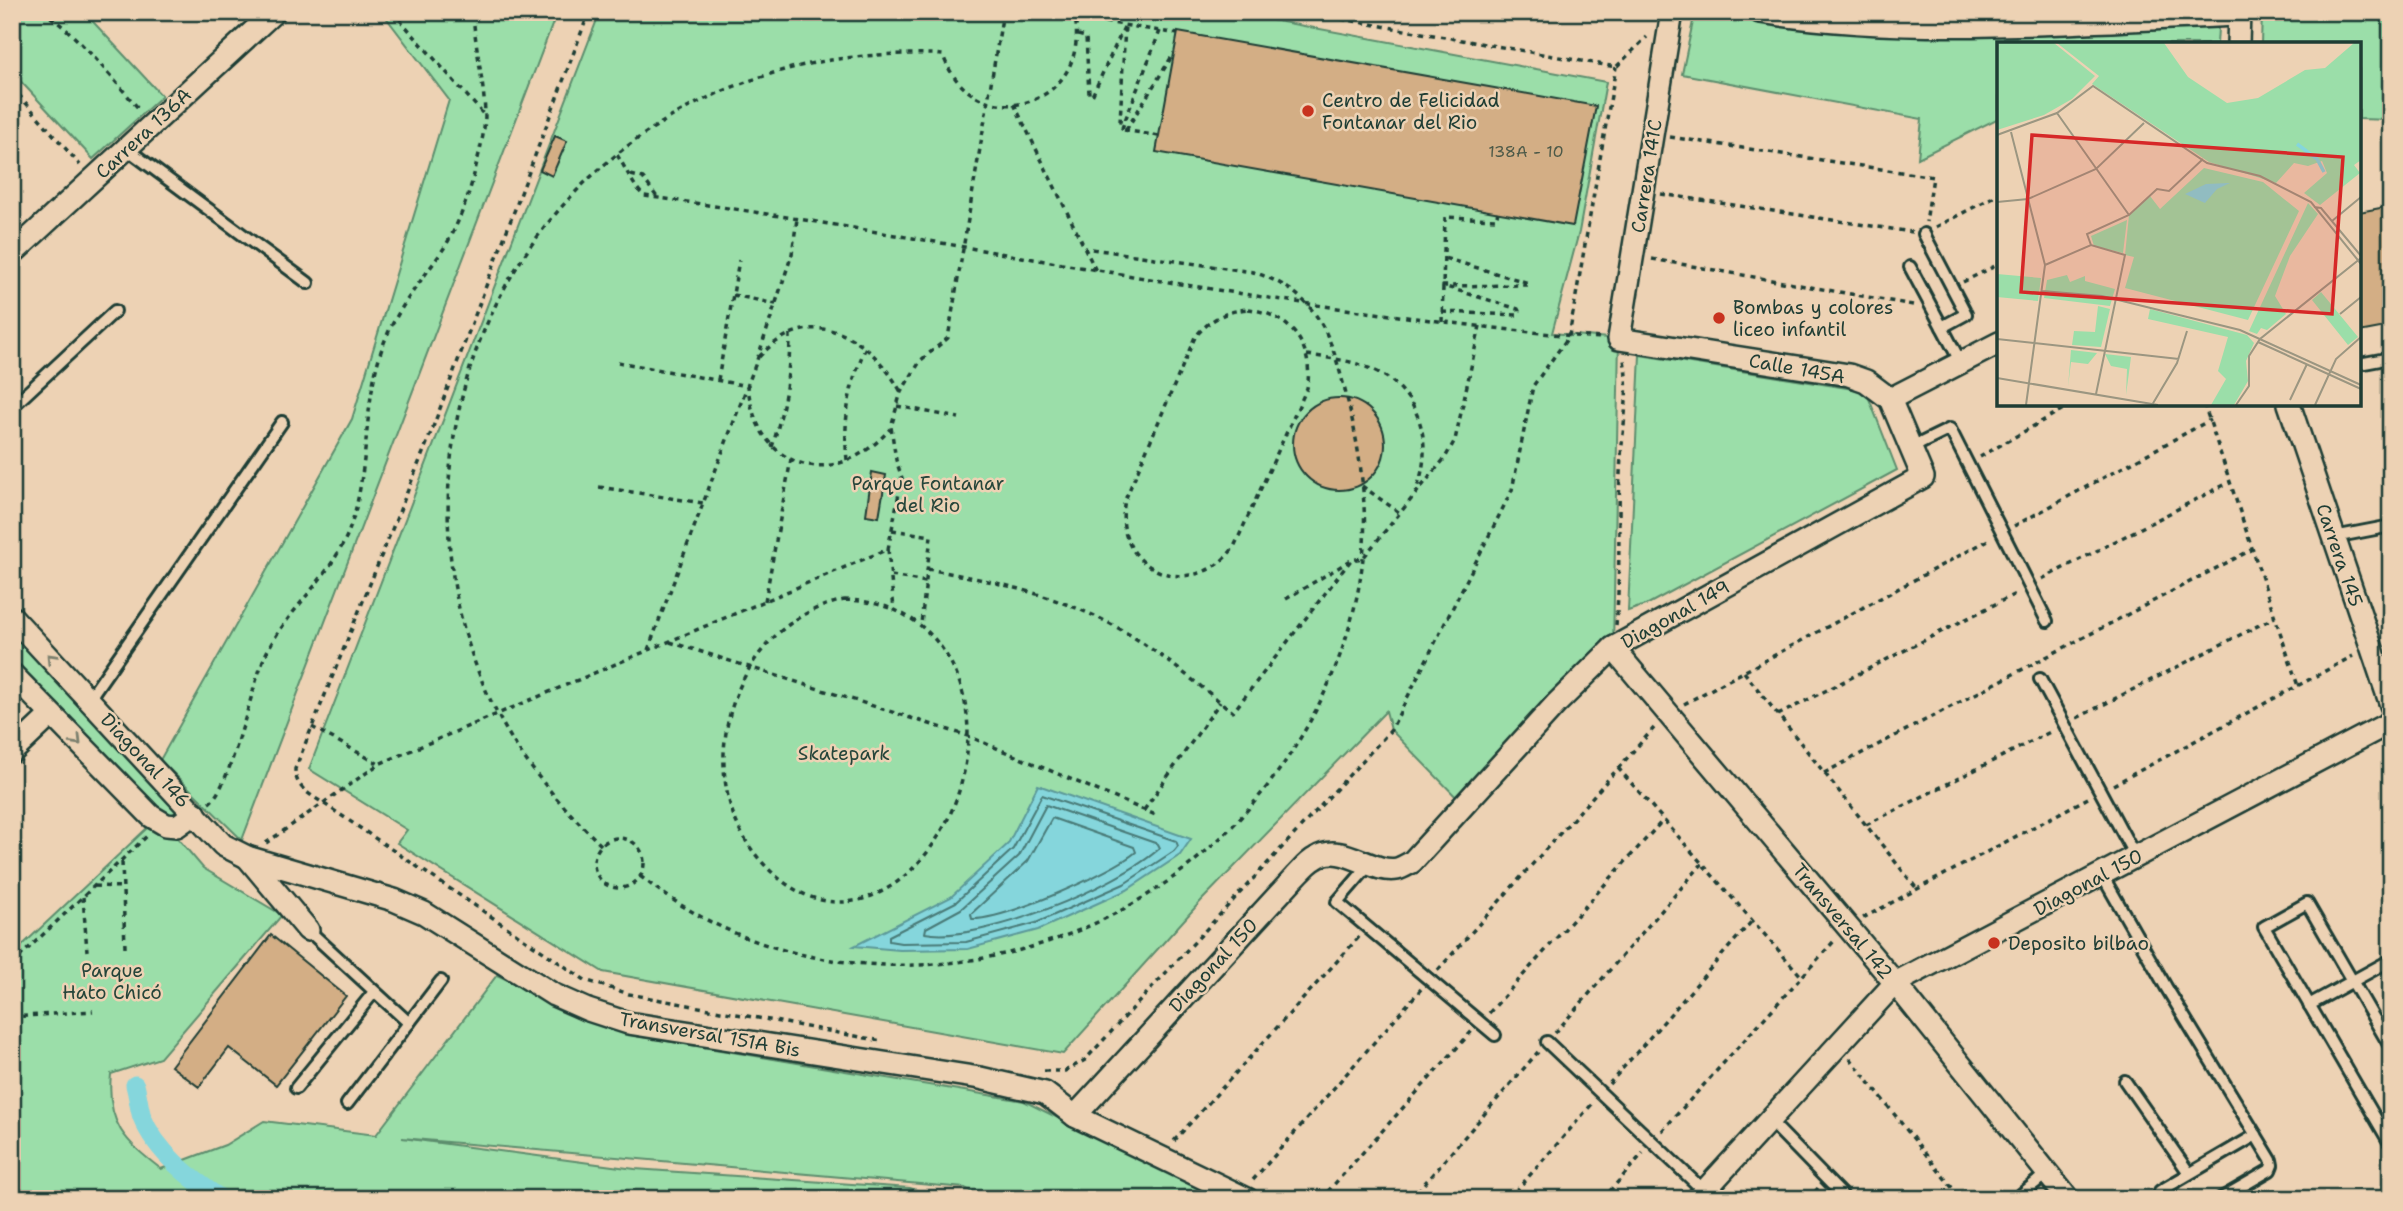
<svg xmlns="http://www.w3.org/2000/svg" width="2403" height="1211" viewBox="0 0 2403 1211" font-family="'Shantell Sans',sans-serif">
<rect width="100%" height="100%" fill="#edd2b4"/>
<filter id="ink" filterUnits="userSpaceOnUse"><feTurbulence type="fractalNoise" baseFrequency=".0143" numOctaves="2"/><feDisplacementMap in="SourceGraphic" scale="14" xChannelSelector="R" yChannelSelector="G"/><feConvolveMatrix kernelMatrix="1 2 1 2 8 2 1 2 1" color-interpolation-filters="sRGB"/></filter>
<g filter="url(#ink)">
<g fill="#9bdea9" stroke="#5d8e6e" stroke-width="2">
<path d="M12 12H84L162 96 93 159 12 72Z"/>
<path d="M382 12H557L242 840 160 760 352 419 449 100Z"/>
<path d="M600 12H1228L1606 82 1579 232 1552 333 1619 339 1613 648 1464 805 1391 730 1386 711 1201 901 1063 1054 603 972 397 843 407 830 309 769Z"/>
<path d="M1695 12H2219L2217 44H1999V118L1918 158 1922 119 1682 74Z"/>
<path d="M2262 12H2391V120L2359 119V44H2261Z"/>
<path d="M1640 355 1866 391 1897 470 1648 604 1628 611Z"/>
<path d="M12 631 180 808 179 816 168 819 145 798 12 660Z"/>
<path d="M147 828 175 835 203 868 282 915 160 1058 111 1074C106 1124 125 1141 161 1169L225 1145 264 1121 376 1135 497 975 625 1034 1024 1101 1221 1199H985L965 1188 402 1138 635 1169 910 1188 942 1199H12V955Z"/>
</g>
<path fill="#85d6dc" stroke="#5c9999" stroke-width="2" d="M1038 785 1191 839 1180 855 1127 890 1038 930 968 949 900 950 854 946 951 897 1008 844Z"/>
<g fill="none" stroke-linecap="round" stroke-linejoin="round">
<g stroke="#487a77" stroke-width="2">
<path d="M1042 795 1176 841 1178 846 1174 851 1124 884 1036 923 966 942 901 943 889 941V936L956 902 1013 849Z"/>
<path d="M1046 805 1158 844 1160 848C1118 886 981 944 925 933L926 928 961 909 1019 856Z"/>
<path d="M1052 818 1134 847 1136 852C1111 873 1004 920 972 919L971 914 1028 861Z"/>
</g>
<path stroke="#85d6dc" stroke-width="19" d="M135 1085C138 1096 139 1108 142 1117 156 1152 191 1179 221 1199"/>
</g>
<g fill="#d3ae85" stroke="#1f3d34" stroke-width="2">
<path d="M1178 32 1596 106 1573 226 1156 152Z"/>
<path d="M555 136 567 141 552 176 540 170Z"/>
<path d="M2391 206V326L2359 332V212Z"/>
<circle cx="1339" cy="444" r="46"/>
<path d="M872 472 886 475 879 517 866 515Z"/>
<path d="M271 935 346 996 276 1085 229 1048 199 1087 171 1066Z"/>
</g>
<g fill="none" stroke-linecap="round" stroke-linejoin="round">
<defs>
<g id="service">
<path d="M127 149 308 283"/>
<path d="M1924 234 1966 314 1942 327 1961 363"/>
<path d="M1910 267 1942 327"/>
<path d="M2359 364 2391 358"/>
<path d="M12 407 115 311"/>
<path d="M1911 448 1950 429 2047 621"/>
<path d="M2334 537 2391 526"/>
<path d="M2040 679 2135 856"/>
<path d="M89 699 282 422"/>
<path d="M1370 864 1337 902 1495 1035"/>
<path d="M2102 875 2166 987 2271 1160 2272 1165 2270 1170 2220 1199"/>
<path d="M308 930 409 1023"/>
<path d="M2309 1005 2391 960"/>
<path d="M1547 1042 1704 1191"/>
<path d="M2391 1048 2307 903 2264 927 2391 1145"/>
<path d="M2125 1081 2189 1173"/>
<path d="M296 1088 374 992"/>
<path d="M347 1104 441 981"/>
<path d="M1769 1120 1842 1195"/>
<path d="M2160 1191 2256 1135"/>
<path d="M2016 1199 2047 1173"/>
</g>
<g id="minor">
<path d="M1760 12C1918 37 2080 21 2239 15"/>
<path d="M2238 44 2239 12"/>
<path d="M12 254 274 12"/>
<path d="M1890 399 1999 343"/>
<path d="M2289 404 2391 705"/>
<path d="M12 617 223 845 247 857 394 900 424 913 554 995 588 1010 628 1023 980 1078 1045 1093 1075 1116 1247 1199"/>
<path d="M1613 648 1895 983 2068 1199"/>
<path d="M12 674 151 816 166 825 177 826 195 813"/>
<path d="M12 752 51 715"/>
<path d="M247 857 308 930"/>
<path d="M1075 1116 1295 877C1301 871 1308 862 1316 858 1342 841 1371 874 1397 869 1402 868 1408 864 1412 862L1556 704 1613 648 1923 477 1890 399 1866 381 1849 375 1619 339 1672 12"/>
<path d="M1697 1199 1895 983 2391 722"/>
</g>
</defs>
<use href="#service" stroke="#1f3d34" stroke-width="16"/>
<use href="#minor" stroke="#1f3d34" stroke-width="26"/>
<g stroke="#1f3d34" stroke-width="3.5" stroke-dasharray="5 5" stroke-linecap="butt">
<path d="M42 12C72 27 116 83 140 110"/>
<path d="M393 12 484 115"/>
<path d="M589 12 427 443 295 769C295 787 309 794 323 803L585 980 629 994 882 1041"/>
<path d="M1302 12 1616 67 1647 37"/>
<path d="M1078 35 1086 37 1089 94 1092 96 1125 25 1120 123 1122 128 1160 31"/>
<path d="M12 87 80 165"/>
<path d="M1014 104 1096 271"/>
<path d="M1124 130 1159 136"/>
<path d="M1126 130 1174 53"/>
<path d="M1670 137 1933 177 1926 222"/>
<path d="M617 155C626 168 632 185 644 196 905 231 1162 288 1423 319 1482 327 1542 334 1602 338"/>
<path d="M631 175 643 178 657 197"/>
<path d="M1661 194 1912 232"/>
<path d="M1936 227 1999 194"/>
<path d="M1652 259 1913 305"/>
<path d="M1963 282 1999 264"/>
<path d="M733 295 776 304"/>
<path d="M1248 309C1290 314 1315 347 1307 388L1234 547C1193 604 1110 570 1125 500L1195 337C1210 319 1226 311 1248 309Z"/>
<path d="M1442 312 1518 315 1519 311 1518 309 1443 286 1527 285 1529 283 1444 258"/>
<path d="M1442 322 1445 217 1496 219 1498 212"/>
<path d="M1307 355C1329 358 1351 360 1371 369 1420 389 1436 446 1415 492"/>
<path d="M759 357C811 301 870 336 901 392"/>
<path d="M618 362 748 386C756 472 835 492 890 429"/>
<path d="M718 380 739 260"/>
<path d="M2204 404 2298 686"/>
<path d="M897 406 959 418"/>
<path d="M772 447C784 410 790 373 790 334"/>
<path d="M1980 457 2072 404"/>
<path d="M847 460C843 420 849 384 866 347"/>
<path d="M1362 486 1400 513"/>
<path d="M599 487 703 503"/>
<path d="M2014 526 2210 420"/>
<path d="M892 530 931 536 921 624"/>
<path d="M888 549 894 609"/>
<path d="M927 569C1002 582 1080 600 1144 644 1175 665 1204 689 1233 712L1351 560"/>
<path d="M891 576 926 582"/>
<path d="M2042 579 2230 482"/>
<path d="M1286 599 1351 560 1363 558 1445 458 1455 440 1480 326"/>
<path d="M845 600C884 601 917 615 941 647 1030 769 880 995 761 861 685 776 732 621 845 600Z"/>
<path d="M765 601 791 459"/>
<path d="M1616 625C1621 569 1617 513 1621 457 1623 425 1630 392 1624 360"/>
<path d="M670 642 968 736 1158 816"/>
<path d="M648 650 757 360 792 254 797 219"/>
<path d="M1744 672 1917 889"/>
<path d="M1684 704 1992 538"/>
<path d="M1778 715 2017 593"/>
<path d="M2077 718 2275 617"/>
<path d="M312 727 379 764"/>
<path d="M1618 768 1802 977"/>
<path d="M1824 773 2253 549"/>
<path d="M2113 785 2353 656"/>
<path d="M209 803C231 788 251 687 265 656 287 608 334 576 351 525 372 462 361 388 390 329 405 298 428 273 446 245 460 221 470 193 476 166 480 150 485 131 485 114 484 84 477 55 474 25L476 12"/>
<path d="M1144 810 1220 702"/>
<path d="M1866 825 2052 731"/>
<circle cx="619" cy="863" r="25"/>
<path d="M266 843 379 764 888 549 902 478 896 460 891 427 901 392 921 360 948 338 1003 12"/>
<path d="M601 845C561 805 525 766 499 717 457 638 441 547 451 459 471 274 598 123 777 72 828 57 881 53 934 54L943 55C972 139 1091 110 1075 17L1178 34"/>
<path d="M122 862 125 947"/>
<path d="M640 876C713 934 791 961 884 965 1063 971 1222 879 1309 723 1337 673 1357 615 1363 558 1368 507 1360 449 1347 398 1331 336 1319 293 1253 272L1085 248"/>
<path d="M94 886 123 887"/>
<path d="M83 897 87 951"/>
<path d="M1863 918 2088 798"/>
<path d="M12 964 148 835"/>
<path d="M1438 970 1654 728"/>
<path d="M1489 1013 1663 820"/>
<path d="M12 1017 93 1011"/>
<path d="M1555 1033 1702 864"/>
<path d="M1850 1058 1961 1199"/>
<path d="M1044 1071H1065L1085 1060 1391 730 1512 490 1533 386 1569 336 1616 67"/>
<path d="M1609 1084 1752 921"/>
<path d="M1662 1131 1835 940"/>
<path d="M1174 1141 1359 937"/>
<path d="M1253 1180 1421 989"/>
<path d="M1321 1199 1472 1031"/>
<path d="M1411 1199 1538 1052"/>
<path d="M1509 1199 1593 1103"/>
<path d="M1603 1199 1643 1153"/>
<path d="M1809 1199 1818 1188"/>
</g>
<use href="#service" stroke="#edd2b4" stroke-width="10"/>
<use href="#minor" stroke="#edd2b4" stroke-width="21"/>
</g>
<defs><path id="oneway-chevron" d="M-2-3.5L2.5 0L-2 3.5" fill="none" stroke-width="1.6" stroke-linecap="round" stroke-linejoin="round" transform="scale(1.75)"/></defs>
<g stroke="#7c806e">
<use href="#oneway-chevron" transform="translate(51 658) rotate(-133)"/>
<use href="#oneway-chevron" transform="translate(77 741) rotate(46)"/>
</g>
</g>
<g fill="#c8321e" stroke="#edd2b4" stroke-width="2.5">
<circle cx="1308" cy="111" r="7"/>
<circle cx="1719" cy="318" r="7"/>
<circle cx="1994" cy="943" r="7"/>
</g>
<g text-anchor="middle" stroke-width="5" stroke-linejoin="round" paint-order="stroke">
<g font-size="16" fill="#4c5948">
<text x="1526" y="157">138A - 10</text>
</g>
<g font-size="19" fill="#1f3d34" stroke="#edd2b4" text-anchor="start">
<text x="1322" y="107">Centro de Felicidad<tspan x="1322" dy="22">Fontanar del Rio</tspan></text>
<text x="1733" y="314">Bombas y colores<tspan x="1733" dy="22">liceo infantil</tspan></text>
<text x="2008" y="950">Deposito bilbao</text>
</g>
<g font-size="19" fill="#1f3d34" stroke="#edd2b4">
<text transform="translate(143 133) rotate(-43)" y="7">Carrera 136A</text>
<text transform="translate(1646 176) rotate(-81)" y="7">Carrera 141C</text>
<text transform="translate(1797 368) rotate(10)" y="7">Calle 145A</text>
<text transform="translate(2340 555) rotate(71)" y="7">Carrera 145</text>
<text transform="translate(1675 614) rotate(-29)" y="7">Diagonal 149</text>
<text transform="translate(146 760) rotate(47)" y="7">Diagonal 146</text>
<text transform="translate(2088 882) rotate(-28)" y="7">Diagonal 150</text>
<text transform="translate(1843 921) rotate(50)" y="7">Transversal 142</text>
<text transform="translate(1213 965) rotate(-47)" y="7">Diagonal 150</text>
<text transform="translate(710 1034) rotate(10)" y="7">Transversal 151A Bis</text>
</g>
<g font-size="19" fill="#25453a" stroke="#edd2b4">
<text x="928" y="490">Parque Fontanar<tspan x="928" dy="22">del Rio</tspan></text>
<text x="844" y="760">Skatepark</text>
<text x="112" y="977">Parque<tspan x="112" dy="22">Hato Chicó</tspan></text>
</g>
</g>
<g transform="translate(1997 42)">
<rect width="364" height="364" fill="#edd2b4"/>
<path d="M0 1H57L98 34 75 57 47 73 0 88ZM60 1H167L191 35 230 61 261 56 308 28 328 26 357 1H364V118L357 123 363 131 323 163 307 151 330 131 325 119 311 124 297 121 279 141 212 120 95 42 102 34ZM207 126 266 140 302 169 251 278 128 246 137 215 128 213 132 173 153 154 163 167ZM311 161 321 172 293 214 278 254 289 272 270 288 264 286 260 292 252 289ZM130 178 126 211 97 204 94 194ZM0 232 44 236 41 259 0 255ZM70 233 73 240 88 234V239L118 247 113 264 47 256 50 238ZM324 250 361 295 351 303 315 258ZM101 264 113 267 104 305 75 303 77 289 98 290ZM153 267 250 293 257 301 249 319 251 339 237 363H214L229 337 221 329 231 295 151 277ZM74 308 100 311 91 322 74 320 71 345ZM108 312 134 315 129 353 130 327 114 324Z" fill="#9bdea9"/>
<path d="M233 141 220 147 208 161 188 152 209 142Z" fill="#85d6dc"/>
<path fill="none" stroke="#85d6dc" stroke-width="3.5" d="M300 102 320 117 327 130"/>
<path fill="none" stroke="#9b9681" stroke-width="2" d="M60 71 132 173M14 90 48 223 29 363M0 93 60 71 96 44 210 121 263 134 314 160 364 222M0 160 31 157 99 127 147 81M317 165 324 166 364 214M335 179 364 155M94 203 90 192 132 173 160 147 172 149 206 117M48 223 94 203 128 213 99 352M45 249 105 254 243 288 364 343M343 272 364 255M0 297 182 317M261 300 364 347M0 336 161 363M293 358 310 322M155 363 180 321 190 289M239 363 252 344V314L263 297 364 216M318 363 339 317 364 295"/>
<path fill="#d62828" fill-opacity="0.15" stroke="#d62828" stroke-width="3.5" d="M35 93 346 115 335 272 24 250Z"/>
<rect width="364" height="364" fill="none" stroke="#1f3d34" stroke-width="3.5"/>
</g>
<rect width="2403" height="1211" fill="none" stroke="#edd2b4" stroke-width="42"/>
<rect x="21" y="21" width="2361" height="1169" fill="none" stroke="#1f3d34" stroke-width="2.5" filter="url(#ink)"/>
</svg>
